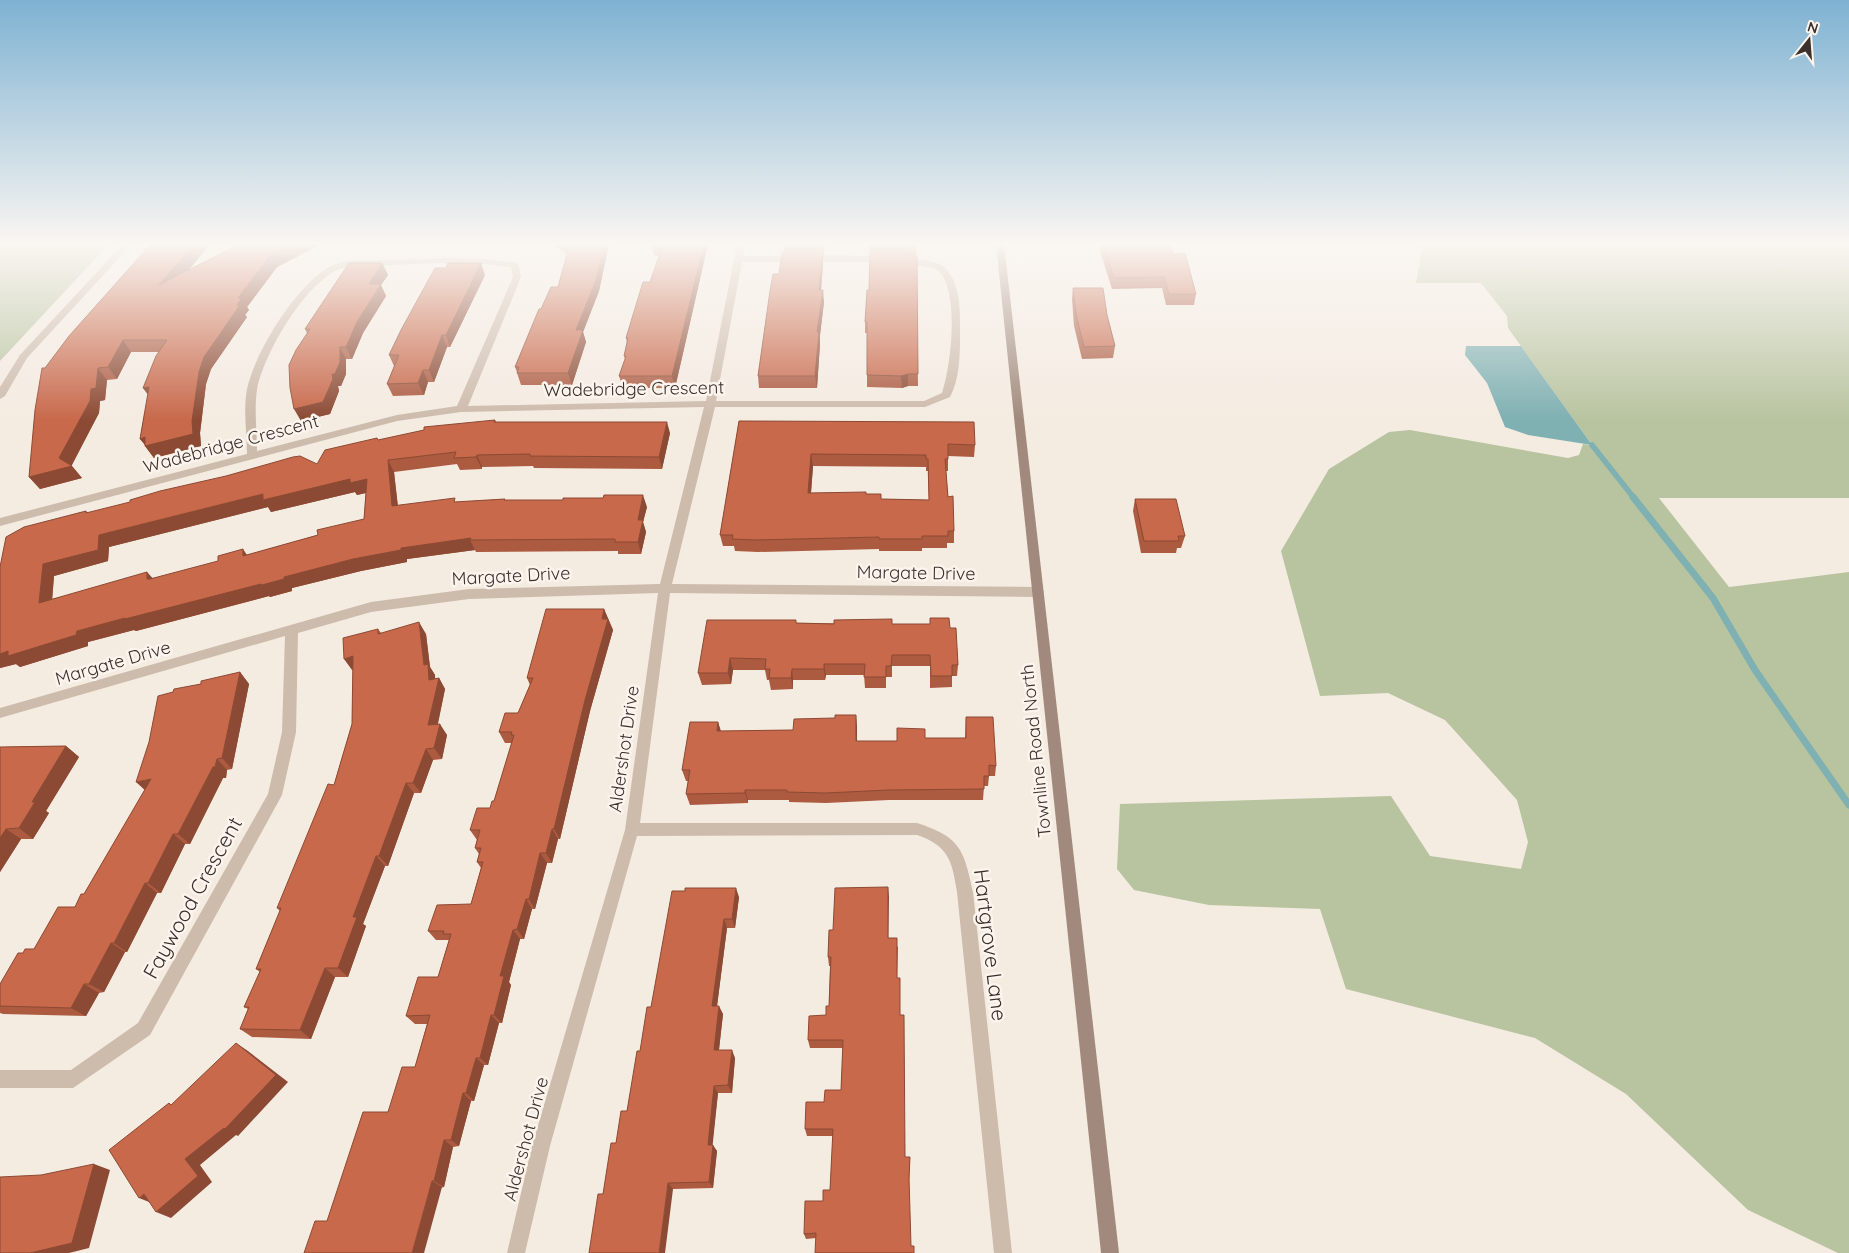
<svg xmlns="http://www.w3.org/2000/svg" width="1849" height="1253" viewBox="0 0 1849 1253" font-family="Quicksand,sans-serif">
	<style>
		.green { fill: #b8c4a0 }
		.water { fill: #7fb0b2 }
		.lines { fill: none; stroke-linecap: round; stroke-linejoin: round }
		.stream-far1 { stroke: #7fb0b2; stroke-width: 5.5 }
		.stream { stroke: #7fb0b2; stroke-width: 7 }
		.street { fill: #cdbbac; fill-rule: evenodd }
		.secondary { fill: #a18a7d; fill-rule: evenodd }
		.wall { fill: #ac5a40; fill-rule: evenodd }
		.shaded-wall { fill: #8c4a34 }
		.building { fill: #c8694b; stroke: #8c4a34; fill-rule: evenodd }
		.labels { text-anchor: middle; stroke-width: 5; stroke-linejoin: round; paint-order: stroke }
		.street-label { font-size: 18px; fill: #3b302b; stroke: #fbf5ee }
		.near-street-label { font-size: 21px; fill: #3b302b; stroke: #fbf5ee }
	</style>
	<rect width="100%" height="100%" fill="#f4ebe1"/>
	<path class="green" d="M0 244H109L0 361Z
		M1423 244H1849V498H1659L1729 587 1849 572V1253H1838L1748 1210 1626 1094 1535 1038 1346 989 1320 909 1209 905 1134 890 1117 869 1120 804 1391 796 1430 856 1521 869 1528 842 1517 800 1445 720 1388 693 1320 696 1281 551 1329 469 1389 432 1410 430 1568 458 1579 455 1583 444 1592 445 1508 328 1507 316 1481 283H1416Z"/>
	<path class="water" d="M1466 346H1521L1592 445 1528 435 1505 427 1487 383 1465 355Z"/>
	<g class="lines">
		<path class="stream-far1" d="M1592 445 1634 498"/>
		<path class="stream" d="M1633 497 1713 598 1755 670 1849 805"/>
		<path class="street" d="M123 244H132L27 358 5 396 0 399V387L20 355Z
			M737 244H745L743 256C774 256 926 251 943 266 960 281 960 306 960 326 960 348 961 377 950 397L925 407H715L672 584 1038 587 1042 589 1044 592 1042 595 1038 597 670 593 640 823H917C960 837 964 849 973 892L1012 1253H994L957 892C952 861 949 846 917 835L637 836 550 1146 525 1253H507L532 1146 625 830 658 593 469 599 371 612 298 633 296 732 282 795 150 1035 73 1088H0V1070H71L138 1023 268 794 282 732 285 636 0 718V708L371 602 469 589 660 584 704 407 461 412 397 421 0 526V518L247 454C247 433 243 410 247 389 255 353 290 297 319 274 327 267 336 264 346 261L454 258 484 259 518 263 521 277 468 406 706 401ZM742 262H895L935 268C939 272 943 275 945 280 957 309 951 364 942 393L924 401H716ZM439 263 484 264 511 267 513 277 457 406 397 415 257 451C257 431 254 410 257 390 263 354 309 275 346 267Z"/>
		<path class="secondary" d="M996 244H1004L1119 1253H1101Z"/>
	</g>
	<path class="wall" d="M240 244H321L277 267 247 307 249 310 245 315 247 317 211 369 206 384 200 433 201 446 154 458 145 446V445L140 439 148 394 143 388 159 352H131L117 379 107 380 105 400 100 401 99 413 71 465 82 478 40 489 29 477 45 368 189 270Z
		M551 244H609L599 291 583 332 586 342 572 385H521L517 373V372L515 367 541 309 558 287 567 254 561 250Z
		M651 244H708L675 388H623L619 376 625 359 624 356 627 343 626 338 650 282 659 256 654 255Z
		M784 244H825L824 253H823V264L821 290 824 302 820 335V344L817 388H759L758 376 779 274 784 252Z
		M870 244H916L918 386H908L902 388 867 387V333H865V322L869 290Z
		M1101 244H1170L1173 254 1196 294 1194 305H1166L1162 288 1112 289 1100 251Z
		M382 263 388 275 381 285 386 296 363 333 352 359H346V374L341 386H338L339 391 330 414 301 421 307 333 305 329Z
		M485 275 450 347H447L434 382H428L424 395 393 396 387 384 394 366 389 355Z
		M1073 288 1107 315 1115 346 1113 358 1082 359 1074 326 1072 299Z
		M495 420 496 422 670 433 662 469 534 468 533 466 482 467V469L460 470 457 464 394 472 398 506 505 499V500L647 507 643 522 646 532 641 554H618V551L476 552 475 550 407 559V562L361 571 292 588V591L270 597 269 596 136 631 134 630 88 642V646L20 667 16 664 0 668V567L86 511 88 513 317 464 378 440ZM355 492 357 495 366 493 364 519 318 535 247 555 153 579 52 599 54 576 108 561 109 547 268 507 271 512Z
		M739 421 975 445 974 457 948 456V471H946L948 497 954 531V543H947V548H922V551H879V549L758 552 735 551 734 546H723L720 535ZM813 466 926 467V471H928L929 500 882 499 811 493Z
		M1135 499 1185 536 1181 548H1177L1176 553H1141L1133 511Z
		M604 609 613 630 590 711 560 839H558L552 863H547L535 909H532L524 939H520L509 982 511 985 502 1023H499L488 1065H484L474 1101H471L459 1146 453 1147 444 1187 327 1221 388 1112 415 1067 427 1024H415L406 1016 438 977 449 940H436L428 931 471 904 481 868 477 862 479 854 475 848 477 840 470 830 490 808 494 801 512 743H505L499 732 518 713 530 685 527 678Z
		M796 623 892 624 950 628 958 665 957 676H952V687L930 688V666H892V677H886V688H865L864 675H826L825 680H793V689L771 690 769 680H767L765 670H733L731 684 702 685 698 673Z
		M378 629 381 633 426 634 430 667 435 675V679L439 678 445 689 438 724 447 735 442 759 433 760 421 793H414L388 866H385L363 924 366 926 348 977H335L311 1039 252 1037 240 1029 248 1009 244 1007 260 972 256 969 280 911 277 908 334 785 352 724 353 670H352Z
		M240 672 249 684 232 769 227 770 226 778H223L190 844H185L161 893H157L127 952H125L104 992 99 993 86 1016 3 1014 0 1013V984L23 953 34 949 75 907 84 894 145 790 173 692Z
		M966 717 996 766 995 776H989L988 786H984L983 800H889L826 803 789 802V800H748V803L690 805 686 794 688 781H686L682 770 718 722 721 731 793 730 857 726V741H897L925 738H965Z
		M66 746 79 757 46 811 49 813 33 839H21L0 872V747Z
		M888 887V938L898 947 897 978 900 986V1015L905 1157H910L909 1184 816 1238 806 1239 804 1234 823 1201 830 1190 833 1136H807L805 1129 824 1102 841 1090 843 1048H810L808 1040 826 1015 829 1006 830 966H829L828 957 833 930Z
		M685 891 739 897 735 928H727L717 1006 723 1014 719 1050 735 1058 732 1093H718L712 1145 717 1151 713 1188 673 1189 603 1194 616 1143 627 1111 640 1051 651 1007Z"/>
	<path class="shaded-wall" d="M194 244H210L167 297 159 285Z
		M293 244H321L277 267 247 307 249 310 245 315 247 317 211 369 206 384 200 433 201 446 154 458 145 446H146L140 439 192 421 199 372 204 357 237 305 238 298 271 255Z
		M604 244H609L599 291 583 332 586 342 572 385 568 373 576 330Z
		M704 244H708L675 388 672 376Z
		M823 252V264L820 302 819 290Z
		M382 263 388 275 381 285 386 296 363 333 352 359 346 347 369 284Z
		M481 263 485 275 450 347 446 335Z
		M823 290 824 302 820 335V344L817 388 815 376 817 332Z
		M442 335 447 347 434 382 429 370Z
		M123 340 131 352 117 379 108 367Z
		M340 347 346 359V374L341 386H338L339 391 330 414 301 421 294 409 332 374Z
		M98 368 107 380 105 400 100 401 99 413 71 467 72 466 82 478 40 489 29 477 59 458 91 389Z
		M423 370 428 382 424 395 418 383Z
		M908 374V386L902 388 901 376Z
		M149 387 152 400 143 388Z
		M667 422 670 433 662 469 659 457Z
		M811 454 813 466 810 505 808 493Z
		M477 455 482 467V469L476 457Z
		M388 460 394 472 399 518 392 506Z
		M350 479H367L374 491 357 495 355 492 271 512 268 507 109 547 108 561 54 576 51 615 39 603 43 564 99 535 263 494Z
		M643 495 647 507 643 522 646 532 641 554 638 542V520Z
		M471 538 470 540 475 550 407 559V562L361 571 292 588V591L270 597 269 596 136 631 134 630 88 642V646L20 667 16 664 0 668V654L77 631 125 618 353 559 401 548Z
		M243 549 251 561 243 556Z
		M147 572 157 583 147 579Z
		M604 609 613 630 590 711 560 839 554 829Z
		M419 622 426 634 430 667 435 675 436 691 439 678 445 689 435 736 428 725 429 680 424 665Z
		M353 656 361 668 352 670 344 659Z
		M730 658 733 670 731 684 728 673Z
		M824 664 826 675 825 680 824 669Z
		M792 669 793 680V689L791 678Z
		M240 672 249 684 232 769 222 758Z
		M856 715 857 726V752L856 741Z
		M718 722 721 733 717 731Z
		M440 724 447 735 442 759 434 748Z
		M66 746 79 757 46 811 49 813 33 839 19 828 32 802Z
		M426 749 433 760 421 793 413 783Z
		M217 759 227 770 226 778H223L190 844 178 834Z
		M151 779 148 793 136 782Z
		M406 783 414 793 388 866 379 856Z
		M745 790 748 800V803L745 793Z
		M6 829 21 839 0 872V838Z
		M552 829 558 839 552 863 546 853Z
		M173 834 185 844 161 893 148 883Z
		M540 853 547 863 535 909 529 899Z
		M376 856 385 866 363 924 366 926 348 977 338 968 353 917Z
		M145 883 157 893 127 952 114 943Z
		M888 887 889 897 888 947Z
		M736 888 739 897 735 928 732 919Z
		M526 899 532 909 524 939 517 929Z
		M724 919 727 928 716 1014 712 1006Z
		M513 930 520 939 509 982 511 985 502 1023 494 1015 500 976Z
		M111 943 125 952 104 992 89 984Z
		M325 968 335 977 311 1039 300 1030Z
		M84 984 99 993 86 1016 71 1008Z
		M719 1006 723 1014 718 1058 714 1050Z
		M491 1015 499 1023 488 1065 480 1058Z
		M236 1043 248 1051 288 1082 238 1136 236 1135 200 1165 212 1182 171 1218 156 1212 185 1159Z
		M732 1050 735 1058 732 1093 728 1085Z
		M476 1058 484 1065 474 1101 466 1093Z
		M714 1086 718 1093 712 1151 708 1145Z
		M463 1093 471 1101 459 1146 451 1140Z
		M444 1140 453 1147 444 1187 434 1181Z
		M713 1145 717 1151 713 1188 709 1182Z
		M94 1164 110 1170 89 1248 69 1253H30Z
		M432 1181 442 1187 424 1253H412Z
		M668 1183 673 1189 665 1253H659Z
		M144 1194 154 1204 139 1198Z"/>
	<path class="building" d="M151 244H194L159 285 240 244H293L271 255 238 298H242L237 305H240L204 357 199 372 192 421 193 434 145 446V437L140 439 149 387 143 388 156 356 167 340H123L108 367 98 368 96 388 91 389 90 401 59 458 72 466 29 477 35 410 42 368H45L69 336Z
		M566 244H604L596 280 576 330H583L568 373H517L519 367H515L539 309H541L551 287H558L569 247Z
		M657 244H704L672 376H619L626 356H624L628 338H626L643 282H650L663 245Z
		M895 244H916V246Z
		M1103 244H1170L1173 254 1185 253 1196 294H1169L1164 277 1114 278Z
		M782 252H823L819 290H823L817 332H819L815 376H758L770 291 773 274H779Z
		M870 252H895L917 256 918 374H908L901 376 867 375V322H865L867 290H869Z
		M349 263H382L369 284H381L357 322 346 347H340V362L335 374H332L333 379 323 402 294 409 290 388 289 365 296 350 310 329H305Z
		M448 263H481L446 335H442L429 370H423L418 383 387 384 399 355H389L401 330 435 268H446Z
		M1073 288H1103L1107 315 1115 346 1084 347 1076 314Z
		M495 420 494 422H667L659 457 530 456V454L477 455 476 457 454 458 456 452 388 460 392 506 455 498 454 502 505 499 504 500H563V498H603L604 495H643L638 520H643L638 542H615V539L470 540 471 538 401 548V550L353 559 284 577V579L262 585 261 584 125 619V618L77 631 76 635 8 656V651L0 654V567L6 537 24 527 86 511V513L130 502V500L160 491 226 476 293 457 300 456 317 464 325 450 377 438 378 440 424 430V427ZM350 479V483L367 479 364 519 317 530 318 535 243 556V549L218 556V561L150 579H147V572L39 603 43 564 98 550 99 535 263 494V500Z
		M739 421 974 422 975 445 948 444V459H945L948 497 953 496 954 531H948V536H922V539H879V537L756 540 732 539 733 535H720ZM811 454 926 455V459H928L929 500 881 499V494H866V492L808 493Z
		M1135 499H1176L1185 536H1178L1179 541H1144Z
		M546 609H604L602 619H608L585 700 554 829H552L546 853H540L529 899H526L517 929 513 930 500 976H504L494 1015H491L480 1058H476L466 1093H463L451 1140H444L434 1181H432L412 1253H304L315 1221H327L363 1112H388L402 1067H415L430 1015 406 1016 418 977H438L451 934H443L444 931H428L437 905 471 904 483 862H477L481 848H475L480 830H470L477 808H490L492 801H494L514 735H511L512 732H499L505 713H518L533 678H527Z
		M930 618H949L950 628H956L958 665H952V676H931L930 655H892L891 666H886V677H864L865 664H824V669H792L791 678H769L770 669H765L766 659 730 658 728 673H698L707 620H796V623L834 624V620L892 619V624H930Z
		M419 622 424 665 428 664 429 680 439 678 428 725 440 724 434 748 426 749 413 783H406L379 856H376L353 917H357L338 968H325L300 1030 240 1029 249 1007H244L261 969H256L281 908H277L328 784 334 785 352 724 353 656 344 659 343 638 378 629V634Z
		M240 672 222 758 217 759 215 767H213L178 834H173L148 883H145L114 943H111L89 984H84L71 1008 0 1006V984L18 953H23L25 949H34L58 907H75L81 894H84L151 779 136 782 149 742 158 696 173 692 174 689 201 684V681Z
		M835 715H856V741H897V728L925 729V738H966V717H993L996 766 989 765V776H984V789L889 790 825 793 787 792V790H745V793L686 794 690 770H682L690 722H718L717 731 793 730 794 719 835 718Z
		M66 746 32 802H35L19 828 6 829 0 838V747Z
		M888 887V938H897V978H900V1015H904L905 1157H910L909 1178 911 1246H914V1253H815L816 1233 804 1234 805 1201H823V1190H830L833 1129H805L806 1102H824L825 1090H841L843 1040H808L809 1016 826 1015V1006H829L831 957H828L829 930H833L835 888Z
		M685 888H736L732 919H724L712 1006H719L714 1050H732L728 1085 714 1086 708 1145H713L709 1182 668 1183 659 1253H589L598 1194H603L611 1143H616L621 1111H627L637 1051H640L647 1007H651L672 891H685Z
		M236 1043 276 1075 225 1129 224 1128 185 1159 198 1176 156 1212 144 1194 139 1198 109 1150 169 1103 171 1105Z
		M94 1164 72 1243 30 1253H0V1177L41 1175Z"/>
	<linearGradient id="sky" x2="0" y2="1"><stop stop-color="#7eb2d2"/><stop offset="0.58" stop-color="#faf6f2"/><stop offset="1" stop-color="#faf6f2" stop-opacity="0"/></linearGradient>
	<rect width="1849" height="420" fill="url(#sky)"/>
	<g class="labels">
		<g class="street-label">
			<text transform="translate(634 389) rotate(-1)" y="6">Wadebridge Crescent</text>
			<text transform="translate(231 444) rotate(-15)" y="6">Wadebridge Crescent</text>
			<text transform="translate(916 573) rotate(1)" y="6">Margate Drive</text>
			<text transform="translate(511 576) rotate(-3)" y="6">Margate Drive</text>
			<text transform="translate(113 663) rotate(-16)" y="6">Margate Drive</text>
			<text transform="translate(624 749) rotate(-82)" y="6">Aldershot Drive</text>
			<text transform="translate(1036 751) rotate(-96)" y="6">Townline Road North</text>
			<text transform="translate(526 1139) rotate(-75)" y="6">Aldershot Drive</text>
		</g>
		<g class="near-street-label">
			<text transform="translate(193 898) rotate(-61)" y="7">Faywood Crescent</text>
			<text transform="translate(990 945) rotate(83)" y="7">Hartgrove Lane</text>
		</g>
	</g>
	<g transform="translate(1809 40) rotate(17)" stroke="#fbf5ee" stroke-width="4" paint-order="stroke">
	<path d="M0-4L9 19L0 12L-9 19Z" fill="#3b302b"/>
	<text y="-8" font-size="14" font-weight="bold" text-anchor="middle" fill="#3b302b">N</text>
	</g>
</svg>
